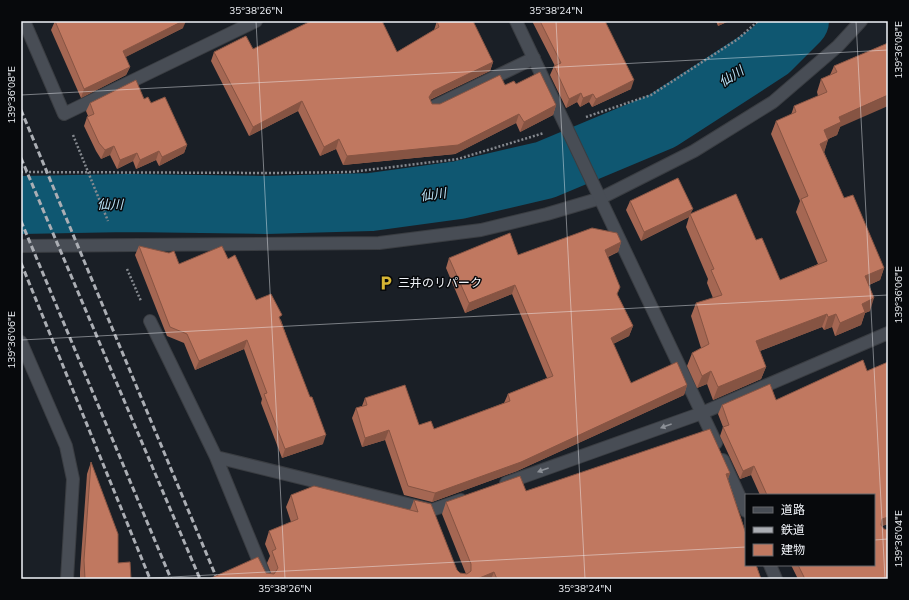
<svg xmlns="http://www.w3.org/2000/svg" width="909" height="600" viewBox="0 0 909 600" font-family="Mulish,'Noto Sans JP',sans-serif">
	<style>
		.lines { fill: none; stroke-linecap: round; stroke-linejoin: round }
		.river { stroke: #0f5771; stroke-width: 58 }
		.lane-casing { stroke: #3a3d42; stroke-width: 14 }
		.street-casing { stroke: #3a3d42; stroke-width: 14 }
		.path { stroke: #85898f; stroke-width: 2.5; stroke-dasharray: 2 2; stroke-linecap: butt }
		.lane { stroke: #484d55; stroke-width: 12 }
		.street { stroke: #484d55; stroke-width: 12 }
		.rail { stroke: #abaeb4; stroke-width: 3; stroke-dasharray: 6 3; stroke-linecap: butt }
		.wall { fill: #a56753 }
		.shaded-wall { fill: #865443 }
		.building { fill: #c07860; stroke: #865443 }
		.oneway { fill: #8c9097 }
		.ticks { fill: none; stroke: #f1f4f9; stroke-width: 1; stroke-opacity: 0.45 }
		.labels { text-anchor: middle; stroke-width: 3; stroke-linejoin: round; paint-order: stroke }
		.poi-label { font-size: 12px; fill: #f1f4f9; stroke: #07090c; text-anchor: start }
		.water-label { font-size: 13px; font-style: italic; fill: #bae3f7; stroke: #07090c }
		.neatline { fill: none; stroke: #f1f4f9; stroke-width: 1.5 }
		.ticks-label { font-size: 10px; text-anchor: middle; fill: #f1f4f9 }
	</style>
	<rect width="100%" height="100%" fill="#1a1f26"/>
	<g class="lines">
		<path class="river" d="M21 205 128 203 266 205 371 202 459 190 545 170 662 121 770 51 800 21"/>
		<g class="lane-casing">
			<path id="lane" d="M433 107 534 58
				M21 246 379 243 481 230 547 214 601 198 694 151 773 102 838 46 861 21"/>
		</g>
		<g class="street-casing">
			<path id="street" d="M24 21 64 114 256 21
				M516 21 716 443
				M150 321 216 457 266 579
				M21 342 66 446 73 479 67 579
				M216 457 432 510 461 500
				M723 460 746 511
				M506 483 702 413 888 333
				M770 565 776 579"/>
		</g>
		<path class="path" d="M586 117 651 95 738 39 758 21
			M73 135 108 221
			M21 172 273 173 351 172 458 159 544 133
			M127 269 141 301"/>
		<use href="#lane" class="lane"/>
		<use href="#street" class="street"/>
		<path class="rail" d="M21 110 217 579
			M21 158 200 579
			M21 221 171 579
			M21 263 150 579"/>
	</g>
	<path class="wall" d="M55 21 183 28 125 57 130 67 126 75 81 98 51 30Z
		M437 21 493 62 490 71 430 100 432 104H440L505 85 516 84 556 105 553 115 520 132 516 123 455 154 343 165 336 149 320 156 298 111 249 136 211 61 214 52 253 49 397 52 434 30Z
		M532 21H605L631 89 592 107 589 102 580 107 577 102 566 108 550 75 554 66H555Z
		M716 21H729L718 26Z
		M885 21H888V24Z
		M888 43 840 127 837 135 828 139 824 152 844 198 884 268 880 280 869 285 870 311 865 313 861 325 835 336 832 327 824 330 822 327 760 351 766 367 761 379 713 400 707 384 697 388 687 366 692 353 701 348 691 316 696 303 713 298 707 283 708 279 686 227 689 217 641 241 626 210 630 201 690 214 756 240 780 280 818 264 796 212 800 201 771 134 776 121 791 115 794 106 818 96 817 92 821 79 830 75 834 66Z
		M144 99 151 103 187 145 184 153 159 166 156 160 136 169 133 161 117 169 110 155 101 159 96 151 84 126 87 117 88 116 86 111 90 103Z
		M621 242 618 252 608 257 617 294 633 326 629 336 613 344 631 383 687 385 684 395 517 471 432 502 404 495 385 440 362 447 352 418 356 408 362 406 365 398 419 425 434 429 504 403 508 394 547 378 512 294 465 313 446 268 449 258 518 255Z
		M139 246 179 264 228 259 256 300 281 320 323 444 282 458 261 403 262 399 244 349 195 370 184 343 167 336 135 255Z
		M863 360 867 371 888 362V524L882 526 884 529 888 530V579H798L791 565H874V495H760L751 475 740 479 720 436 723 427 718 414 722 405 770 384 776 400Z
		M91 462 118 563 131 579H80V572L87 474Z
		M730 473 728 479 761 579H209L266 573H271L267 563 270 556 265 544 269 531 291 522 286 507 291 495 410 510 414 500 457 570 460 573 466 574 442 514 446 502 526 491Z"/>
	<path class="shaded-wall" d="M183 21H186L183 28 120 60 123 51Z
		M720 21H729L718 26Z
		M493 62 490 71 429 100V97L433 91Z
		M130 67 126 75 81 98 84 89Z
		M634 80 631 89 592 107 596 99Z
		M581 93 577 102 566 108 569 99Z
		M593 94 589 102 580 107 583 98Z
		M888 95V106L840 127 837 135 819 143 824 130 839 117Z
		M302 101 298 111 249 136 253 127Z
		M556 105 553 115 520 132 524 122Z
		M519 114 516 123 455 154 343 165 347 156Z
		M339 139 336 149 320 156 324 147Z
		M828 140 824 153 820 144Z
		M187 145 184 153 159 166 162 157Z
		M114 146 110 155 101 159 105 150Z
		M159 151 156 160 136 169 140 160Z
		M137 153 133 161 117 169 120 160Z
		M693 209 689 217 641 241 644 232Z
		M621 242 618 252 601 259 605 250Z
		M884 268 880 280 860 289 865 276Z
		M515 285 512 294 465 313 469 303Z
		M874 298 870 311 865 313 861 325 835 336 840 323 862 304Z
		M827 314 822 327 752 354 756 341Z
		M836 314 832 327 824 330 828 317Z
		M633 326 629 336 607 347 611 338Z
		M247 340 244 349 195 370 199 361Z
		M766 367 761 379 713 400 718 387Z
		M711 371 707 384 697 388 702 376Z
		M687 385 684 395 517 471 432 502 435 493Z
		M389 430 385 440 362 447 365 438Z
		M326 435 323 444 282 458 285 449Z
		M754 466 751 475 740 479 743 471Z
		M730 473 726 485V474Z
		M888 517V524L879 527 882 519Z
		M494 572 491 579H477Z"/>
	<path class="building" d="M55 21H183L123 51 130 67 84 89Z
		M311 21H382L397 52 439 27 437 21H473L493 62 433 91 429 97 432 104H440L500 75 505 85 514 81 516 84 540 72 556 105 524 122 519 114 458 145 347 156 339 139 324 147 302 101 253 127 214 52 246 36 253 49Z
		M540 21H605L634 80 596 99 593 94 583 98 581 93 569 99 554 66 561 63Z
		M888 43V95L839 117 841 122 824 130 828 140 820 144 844 198 853 195 884 268 865 276 874 298 862 304 865 312 840 323 836 314 828 317 827 314 756 341 766 367 718 387 711 371 702 376 692 353 709 344 696 303 722 295 711 270 714 269 690 214 736 194 756 240 762 238 780 280 827 261 801 199 808 196 776 121 796 112 794 106 827 92 821 79 837 72 834 66Z
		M136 80 144 99 148 97 151 103 165 97 187 145 162 157 159 151 140 160 137 153 120 160 114 146 105 150 99 143 87 117 94 114 90 103Z
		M678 178 693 209 644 232 630 201Z
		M592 228 617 233 621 242 605 250 620 287 617 294 633 326 611 338 631 383 677 362 687 385 521 462 435 493 408 486 389 430 365 438 356 408 367 405 365 398 405 385 419 425 431 421 434 429 510 401 508 394 553 376 515 285 469 303 449 258 510 233 518 255Z
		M139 246 169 253 174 251 179 264 222 246 228 259 235 255 256 300 271 294 282 315 279 317 310 397H312L326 435 285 449 264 394 267 393 247 340 199 361 187 334 170 327Z
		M863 360 867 371 888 362V517L882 519 881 525 884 529 888 530V579H805L798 565H874V495H767L754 466 743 471 723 427 729 425 722 405 770 384 776 400Z
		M710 429 730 473 726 474 746 534V565H756L761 579H497L494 572 477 579H209L258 557 266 573 274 574 278 568 272 551 276 549 269 531 298 519 291 495 314 486 418 512 414 500 431 504 457 570 460 573 467 574 471 571V564L446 502 520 476 526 491Z
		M91 462 118 534V563L130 562 131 579H85L84 560Z"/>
	<defs><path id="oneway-solid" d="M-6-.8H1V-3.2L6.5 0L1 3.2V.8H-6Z"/></defs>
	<g class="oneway">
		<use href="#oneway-solid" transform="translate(666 426) rotate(160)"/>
		<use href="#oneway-solid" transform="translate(543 470) rotate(160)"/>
	</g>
	<path class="ticks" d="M256 21 285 579M556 21 585 579M856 21 885 579M21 95 888 50M21 340 888 295M874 540 888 539M133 579 746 547"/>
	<defs>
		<g id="parking-bare" transform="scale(1.2)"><path d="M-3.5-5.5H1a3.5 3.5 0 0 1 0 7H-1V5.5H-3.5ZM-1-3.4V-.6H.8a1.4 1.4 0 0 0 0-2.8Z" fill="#d6b534" stroke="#07090c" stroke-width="2.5" paint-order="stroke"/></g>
	</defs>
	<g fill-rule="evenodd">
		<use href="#parking-bare" x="386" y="283"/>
	</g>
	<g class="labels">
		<g class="poi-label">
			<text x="398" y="287">三井のリパーク</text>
		</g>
		<g class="water-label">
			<text transform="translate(731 76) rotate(-33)" y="5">仙川</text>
			<text transform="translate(433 194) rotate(-8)" y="5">仙川</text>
			<text x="110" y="209">仙川</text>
		</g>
	</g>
	<rect width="909" height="600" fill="none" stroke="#07090c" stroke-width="44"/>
	<rect x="745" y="494" width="130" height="72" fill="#07090c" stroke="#65676b"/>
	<rect x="753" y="507" width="20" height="6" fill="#484d55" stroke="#65676b"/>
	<text x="781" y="514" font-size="12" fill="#f1f4f9">道路</text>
	<rect x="753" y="527" width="20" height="6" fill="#abaeb4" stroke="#65676b"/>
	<text x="781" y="534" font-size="12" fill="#f1f4f9">鉄道</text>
	<rect x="753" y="544" width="20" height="12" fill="#c07860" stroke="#65676b"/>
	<text x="781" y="554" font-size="12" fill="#f1f4f9">建物</text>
	<rect x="22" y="22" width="865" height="556" class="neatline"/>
	<g class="ticks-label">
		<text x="256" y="14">35°38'26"N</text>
		<text x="556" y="14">35°38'24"N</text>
		<text transform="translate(898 50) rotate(-90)" y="4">139°36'08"E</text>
		<text transform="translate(11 95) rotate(-90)" y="4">139°36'08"E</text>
		<text transform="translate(898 295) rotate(-90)" y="4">139°36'06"E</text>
		<text transform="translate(11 340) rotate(-90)" y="4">139°36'06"E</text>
		<text transform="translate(898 539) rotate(-90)" y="4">139°36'04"E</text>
		<text x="285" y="592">35°38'26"N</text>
		<text x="585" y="592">35°38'24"N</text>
	</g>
</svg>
